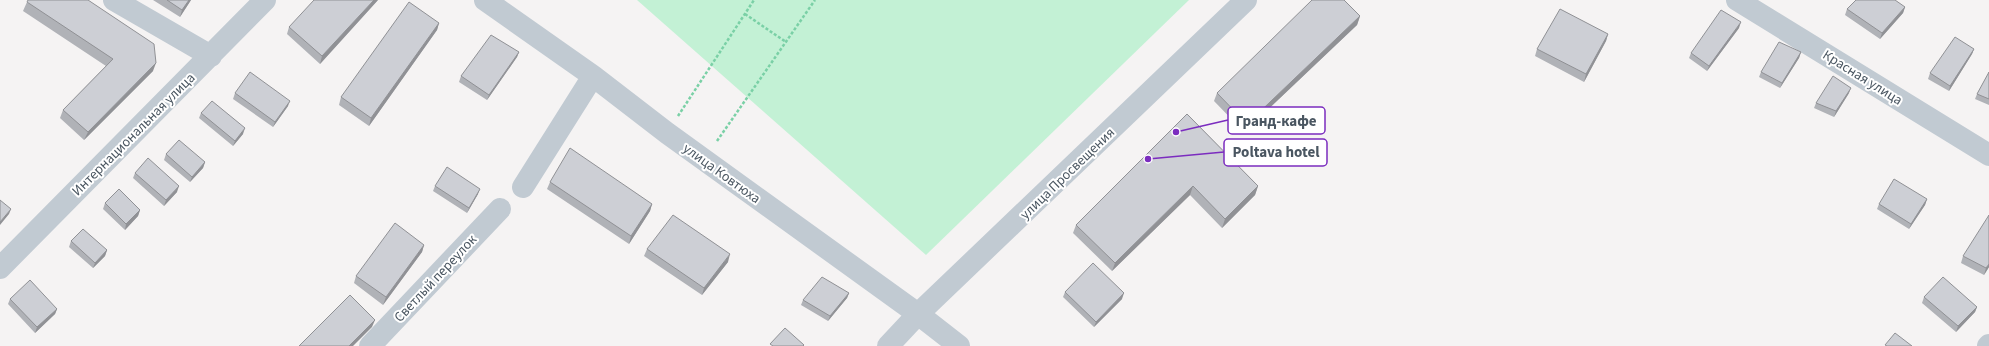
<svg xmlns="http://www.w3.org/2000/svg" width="1989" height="346" viewBox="0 0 1989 346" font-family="'Source Sans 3',sans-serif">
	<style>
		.green { fill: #c3f1d5 }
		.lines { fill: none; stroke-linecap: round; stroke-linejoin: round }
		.path { stroke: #7ad0a6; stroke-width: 2.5; stroke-dasharray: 3 2; stroke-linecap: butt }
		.minor { stroke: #c1cad2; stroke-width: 22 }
		.wall { fill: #b0b2b7 }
		.shaded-wall { fill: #909195 }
		.building { fill: #cdcfd5; stroke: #909195 }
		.labels { text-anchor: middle; stroke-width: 4; stroke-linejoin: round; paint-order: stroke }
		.street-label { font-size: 14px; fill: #4a5661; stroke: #fff }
		.leader { fill: none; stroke: #7b2cbf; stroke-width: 1.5 }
		.callout-dot { fill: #7b2cbf; stroke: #fff; stroke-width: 1.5 }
		.callout { fill: #fff; stroke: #7b2cbf; stroke-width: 1.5 }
		.callout-label { font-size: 15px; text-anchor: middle; font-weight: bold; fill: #4a5661 }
	</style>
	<rect width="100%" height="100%" fill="#f5f3f3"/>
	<path class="green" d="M637 0H1189L926 255Z"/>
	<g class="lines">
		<path class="path" d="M745 14 786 42
			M678 116 754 0
			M717 141 815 0"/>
		<path class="minor" d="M114 0 211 56
			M485 0 593 76 667 133 918 314 959 346
			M1737 0 1989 155
			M523 187 593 76
			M0 268 265 0
			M370 346 500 209
			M888 346 918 314 1246 0
			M1988 346 1989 345"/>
	</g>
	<path class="wall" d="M153 0H191L180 17Z
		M378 0 320 64 287 34 289 27Z
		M27 2 153 71 84 140 60 118 63 110 106 66 23 11Z
		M1905 7 1903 13 1880 39 1845 15 1847 9Z
		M1360 16 1357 25 1244 132 1214 101 1217 93Z
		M439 23 437 30 369 126 339 105 341 97Z
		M1739 28 1707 71 1689 58 1691 53Z
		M1608 34 1606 41 1584 82 1535 56 1537 49Z
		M1974 49 1972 54 1949 91 1928 79 1930 73Z
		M519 52 517 57 487 100 459 82 461 76Z
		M1801 52 1799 58 1780 88 1759 77 1761 72Z
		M1989 72V105L1975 99 1977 94Z
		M235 93 288 106 273 127 233 99Z
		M1849 93 1834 117 1814 108 1816 103Z
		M201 113 243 134 233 146 199 118Z
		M1187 114 1258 186 1255 195 1222 228 1190 195 1112 271 1073 233 1076 225Z
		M166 154 205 162 203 168 190 182 164 160Z
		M135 173 177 192 164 206 133 178Z
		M550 182 652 204 650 211 629 244 547 189Z
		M435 186 478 194 467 213 433 191Z
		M1927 199 1925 205 1909 229 1877 209 1879 204Z
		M105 203 140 210 138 216 125 230 103 209Z
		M71 241 107 250 105 256 93 268 69 247Z
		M424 245 422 252 383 305 354 283 356 276Z
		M647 249 728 262 702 295 644 256Z
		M1963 256 1989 267 1984 275 1961 263Z
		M1065 292 1122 299 1094 327 1063 297Z
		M849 293 847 298 828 321 801 305 803 300Z
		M1924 297 1977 307 1975 312 1956 332 1922 303Z
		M10 299 57 309 55 314 35 333 8 304Z"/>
	<path class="shaded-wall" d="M189 0H191L180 17 182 10Z
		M374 0H378L320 64 322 56Z
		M1905 7 1903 13 1880 39 1882 33Z
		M1360 16 1357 25 1244 132 1247 124Z
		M1741 22 1739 28 1707 71 1709 66Z
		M439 23 437 30 369 126 371 118Z
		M1608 34 1606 41 1584 82 1586 74Z
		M1974 49 1972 54 1949 91 1950 86Z
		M519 52 517 57 487 100 489 95Z
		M1801 52 1799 58 1780 88 1782 83Z
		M156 63 153 71 84 140 88 132Z
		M1851 88 1849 93 1834 117 1836 111Z
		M290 101 288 106 273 127 275 122Z
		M245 128 243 134 233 146 235 141Z
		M205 162 203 168 190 182 192 177Z
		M179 186 177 192 164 206 166 200Z
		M1193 186 1190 195 1112 271 1115 263Z
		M1258 186 1255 195 1222 228 1225 219Z
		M480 189 478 194 467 213 469 208Z
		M1927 199 1925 205 1909 229 1911 224Z
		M652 204 650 211 629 244 631 236Z
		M11 209 9 214 0 225V222Z
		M140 210 138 216 125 230 126 224Z
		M424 245 422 252 383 305 386 297Z
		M107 250 105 256 93 268 95 263Z
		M730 254 728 262 702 295 704 288Z
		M1989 264V267L1984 275 1986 268Z
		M849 293 847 298 828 321 830 316Z
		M1124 293 1122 299 1094 327 1096 322Z
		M1977 307 1975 312 1956 332 1958 326Z
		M57 309 55 314 35 333 37 327Z
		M375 320 372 327 353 346H349Z"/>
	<path class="building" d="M28 0H88L154 44 156 63 88 132 63 110 113 59 27 2Z
		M167 0H189L182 10Z
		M314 0H374L322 56 289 27Z
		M1312 0H1344L1360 16 1247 124 1217 93Z
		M1856 0H1895L1905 7 1882 33 1847 9Z
		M409 2 439 23 371 118 341 97Z
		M1560 9 1608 34 1586 74 1537 49Z
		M1721 10 1741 22 1709 66 1691 53Z
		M491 35 519 52 489 95 461 76Z
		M1955 37 1974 49 1950 86 1930 73Z
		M1779 42 1801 52 1782 83 1761 72Z
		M250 72 290 101 275 122 235 93Z
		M1989 72V99L1977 94Z
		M1833 76 1851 88 1836 111 1816 103Z
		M212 101 245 128 235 141 201 113Z
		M1187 114 1258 186 1225 219 1193 186 1115 263 1076 225Z
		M179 140 205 162 192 177 166 154Z
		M570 148 652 204 631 236 550 182Z
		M148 158 179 186 166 200 135 173Z
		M447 167 480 189 469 208 435 186Z
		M1894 179 1927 199 1911 224 1879 204Z
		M119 189 140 210 126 224 105 203Z
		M0 200 11 209 0 222Z
		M673 215 730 254 704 288 647 249Z
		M1989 215V264L1986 268 1963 256Z
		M395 223 424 245 386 297 356 276Z
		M83 229 107 250 95 263 71 241Z
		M1093 263 1124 293 1096 322 1065 292Z
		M822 277 849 293 830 316 803 300Z
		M1943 277 1977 307 1958 326 1924 297Z
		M30 280 57 309 37 327 10 299Z
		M350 295 375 320 349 346H299Z
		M785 328 804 345 803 346H773L770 344Z
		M1895 333 1912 346H1887L1885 345Z"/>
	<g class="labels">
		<g class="street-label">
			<text transform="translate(1863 77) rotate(32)" y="5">Красная улица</text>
			<text transform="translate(133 134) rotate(-45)" y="5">Интернациональная улица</text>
			<text transform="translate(722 173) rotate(36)" y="5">улица Ковтюха</text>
			<text transform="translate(1067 173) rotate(-44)" y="5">улица Просвещения</text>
			<text transform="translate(435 278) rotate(-47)" y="5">Светлый переулок</text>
		</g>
	</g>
	<path class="leader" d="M1176 132L1228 120M1148 159L1224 152"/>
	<g class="callout-dot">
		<circle cx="1176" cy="132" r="4"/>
		<circle cx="1148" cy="159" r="4"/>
	</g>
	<g class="callout">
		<rect x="1228" y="107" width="97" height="27" rx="4"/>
		<rect x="1224" y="139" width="103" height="27" rx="4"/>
	</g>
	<g class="callout-label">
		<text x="1276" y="126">Гранд-кафе</text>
		<text x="1276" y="157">Poltava hotel</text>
	</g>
</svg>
